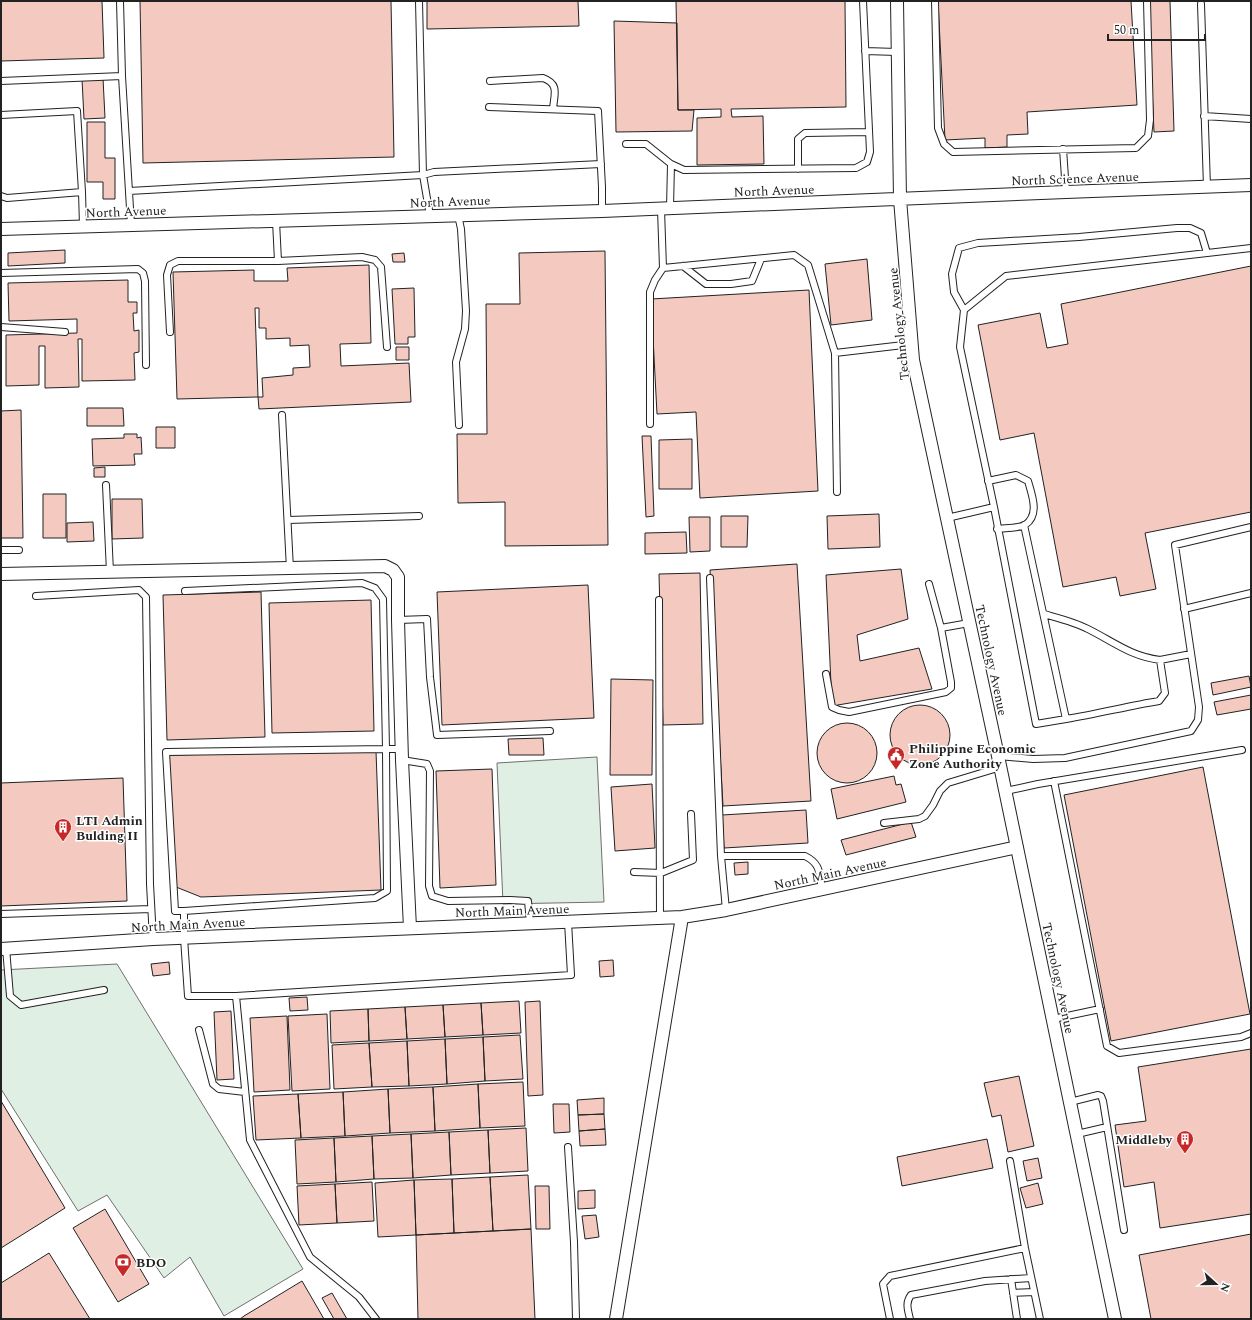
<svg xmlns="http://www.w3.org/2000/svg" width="1252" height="1320" viewBox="0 0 1252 1320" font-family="Spectral,serif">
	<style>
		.green { fill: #e0efe3; stroke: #6f6f6f }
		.building { fill: #f3c9c0; stroke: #222 }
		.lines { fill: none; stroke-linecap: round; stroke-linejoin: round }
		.service-casing { stroke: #222; stroke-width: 8 }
		.minor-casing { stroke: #222; stroke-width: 14 }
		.service { stroke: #fff; stroke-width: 6 }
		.minor { stroke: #fff; stroke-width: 12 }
		.labels { text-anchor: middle; stroke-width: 3; stroke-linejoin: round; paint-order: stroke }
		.street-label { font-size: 13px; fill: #222; stroke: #fff }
		.poi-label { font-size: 13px; font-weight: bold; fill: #222; stroke: #fff; text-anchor: start }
	</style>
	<rect width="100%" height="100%" fill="#fff"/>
	<path class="green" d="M597 757 604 902 503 904 497 763Z
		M117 964 303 1269 224 1316 190 1257 164 1278 107 1195 78 1211 1 1089V970Z"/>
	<path class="building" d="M1 1H102L104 58 1 61Z
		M140 1H391L394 157 143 163Z
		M427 1H578L579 26 427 29Z
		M676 1H845L846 107 731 109 732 117 763 116 764 164 697 165V118L721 117V109L678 110Z
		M938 1H1131L1137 105 1027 112 1028 134 1007 135V147L985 148V138L945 140Z
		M1148 1H1170L1174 131 1154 132Z
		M614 21 677 23 678 110H694L692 131 616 132Z
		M103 78 105 118 84 119 82 79Z
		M87 122H105V158H115V199H103V182H87Z
		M65 250V263L8 266V253Z
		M605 251 608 545 505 546V502L458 503 457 434H487L486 304H520L519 253Z
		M404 253 405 262H393L392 254Z
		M867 259 872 320 831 325 825 264Z
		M369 265 371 343 340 344 341 366 409 363 411 402 259 409 258 397H263L262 378 293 375V368L310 367 309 345 290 346V338L266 339V328H259V308H255L258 397 177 399 173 272 254 270V281H288L287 268Z
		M1251 266V512L1145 533 1156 589 1120 596 1116 577 1063 587 1034 433 1000 440 978 325 1040 313 1047 348 1068 344 1061 304Z
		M128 280V302H137V313H133L134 331 139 330V352L134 353 135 380 82 381V339H78L79 387 45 388V346H39V385L6 386V335L77 333V319L9 321 8 283Z
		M414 288 415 337H408V344H395L392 289Z
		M809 290 818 491 700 498 696 412 657 414 651 299Z
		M396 347H409V360H396Z
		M87 408H123L124 426H87Z
		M21 410 23 538H1V411Z
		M156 427H175V448H156Z
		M124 434H137V438L141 437 142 454H134L135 465 93 466 92 439 124 438Z
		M642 436H651L654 516 646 517Z
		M692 439V489H659V440Z
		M105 467V477H94V468Z
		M43 494H66V538H43Z
		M112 499H142L143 538 112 539Z
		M879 514 880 547 828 549 827 516Z
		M721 516H748L747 547H721Z
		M689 517H710V551L690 552Z
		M93 522 94 541 67 542V523Z
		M686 532 687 553 645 554V533Z
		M797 564 811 801 723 806 710 570Z
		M901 569 908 619 857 635 860 661 919 648 932 689 832 706 826 575Z
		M700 573 703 724 663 725 659 574Z
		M588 585 594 718 442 725 437 592Z
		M261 592 265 737 167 740 163 595Z
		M371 600 374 731 272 733 269 603Z
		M1249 676 1251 687 1213 695 1211 683Z
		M611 679 653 680 652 775H610Z
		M1251 695V709L1217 715 1214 702Z
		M890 735a30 30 0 1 1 60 0a30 30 0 1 1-60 0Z
		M817 753a30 30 0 1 1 60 0a30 30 0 1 1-60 0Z
		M543 738 544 755H509L508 739Z
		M376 751 381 890 201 897 176 887 168 755Z
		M1203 767 1250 1014 1111 1041 1064 795Z
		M492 769 496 885 440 888 436 771Z
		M894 776 896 785 901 784 906 802 837 819 831 789Z
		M123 778 127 901 1 906V783Z
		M652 784 655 848 615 851 611 787Z
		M806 810 808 843 724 848 722 815Z
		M911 822 916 837 846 855 841 840Z
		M748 862V874L735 875 734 863Z
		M613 960 614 976 600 977 599 961Z
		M169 962 170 974 153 976 151 964Z
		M307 997 308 1010 290 1011 289 998Z
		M519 1001 521 1033 483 1035 481 1003Z
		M540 1001 543 1095 528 1096 525 1002Z
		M481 1003 483 1035 445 1037 443 1005Z
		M443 1005 445 1037 407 1039 405 1007Z
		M405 1007 407 1039 369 1041 368 1009Z
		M368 1009 369 1041 331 1043 330 1011Z
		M231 1011 234 1079 217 1080 214 1012Z
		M327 1014 330 1089 292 1091 288 1016Z
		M287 1016 290 1090 254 1092 250 1018Z
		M520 1035 523 1079 485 1081 483 1037Z
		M483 1037 485 1081 447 1084 445 1039Z
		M445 1039 447 1084 409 1086 407 1041Z
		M407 1041 409 1086 372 1087 369 1043Z
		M369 1043 372 1087 334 1089 332 1045Z
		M1251 1049V1214L1160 1228 1154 1182 1124 1187 1115 1125 1146 1121 1138 1067Z
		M1019 1076 1034 1146 1008 1152 1001 1115 992 1117 984 1083Z
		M523 1082 525 1126 480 1128 478 1084Z
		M478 1084 480 1128 435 1131 433 1087Z
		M433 1087 435 1131 390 1133 388 1089Z
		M388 1089 390 1133 345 1136 343 1092Z
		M343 1092 345 1136 301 1138 298 1094Z
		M298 1094 301 1138 256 1140 253 1096Z
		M604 1098V1114L578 1115 577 1100Z
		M1 1101 65 1208 1 1248Z
		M553 1104H569L570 1132 554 1133Z
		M604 1114 605 1129 579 1131 578 1115Z
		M526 1128 528 1171 490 1173 488 1130Z
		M605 1129 606 1145 580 1146 579 1131Z
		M488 1130 490 1173 451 1175 449 1132Z
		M449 1132 451 1175 413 1178 411 1134Z
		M411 1134 413 1178 374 1179 372 1136Z
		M372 1136 374 1179 336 1182 334 1138Z
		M334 1138 336 1182 297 1184 295 1140Z
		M987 1139 993 1168 902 1186 897 1157Z
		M1038 1158 1042 1178 1027 1181 1023 1161Z
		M528 1175 531 1229 493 1231 490 1177Z
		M490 1177 493 1231 454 1233 452 1179Z
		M452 1179 454 1233 416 1235 414 1180Z
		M414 1180 416 1235 378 1237 375 1183Z
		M372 1182 374 1221 337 1223 335 1184Z
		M1038 1183 1043 1204 1026 1208 1020 1188Z
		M335 1184 337 1223 299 1225 297 1186Z
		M535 1186H549L550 1229H536Z
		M595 1190V1208L578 1209V1191Z
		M105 1209 149 1284 118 1302 73 1228Z
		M596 1215 599 1237 585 1239 582 1216Z
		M531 1229 535 1319H418L416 1235Z
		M1251 1234V1319H1151L1139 1255Z
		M49 1253 90 1319H1V1283Z
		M302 1281 324 1319H240L244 1316Z
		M332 1293 347 1319H334L322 1298Z"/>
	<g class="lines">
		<g class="service-casing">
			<path id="service" d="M120 1 122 76 131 225
				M935 1 938 128 944 144 953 152 1136 148 1148 136 1150 120 1147 1
				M1201 4 1207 187
				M865 51 897 52
				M1 81 122 76
				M490 81 543 78C560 84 554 95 553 109
				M489 107 598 111 602 187V211
				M1 115 77 111 82 192 83 226
				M1204 116 1251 119
				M626 144H646L671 164 684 170 856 168 867 162 870 152 863 1
				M1063 149 1066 192
				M798 169V139L805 133 869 132
				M129 191 423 175 419 1
				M1 196 7 198 82 192
				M670 208 671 164
				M458 215 461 229 466 311 465 329 456 362 459 425
				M430 216 423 175 434 172 601 164
				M278 261 362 257 375 260 381 267 387 347
				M683 266 706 284H731L752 281 761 259
				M663 268 794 255 808 265 835 353 837 492
				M1 273 138 269 143 273 145 281 146 365
				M964 310 954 292 952 274 959 248 978 243 1079 237 1177 228H1190L1201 233 1207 253
				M1 327 65 332
				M170 332 167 275 170 265 178 261H278L276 221
				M835 353 912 344
				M282 415 290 569
				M650 424V292L655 280 663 268 661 209
				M988 481 1016 475 1028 481C1032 495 1040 515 1025 525 1020 528 1004 528 997 529
				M106 485 110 572
				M994 507 1036 724 1066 719 1024 525
				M947 518 994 507 960 347 964 310 1006 276 1251 248
				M288 520 419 516
				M1 550H19
				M710 578 721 856 726 910
				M36 596 139 590 146 597 150 884 153 939
				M659 600 660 918
				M1184 609 1251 593
				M1044 614C1058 618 1075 622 1088 629 1114 642 1130 656 1160 660L1165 693 1159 701C1128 706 1098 714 1066 719
				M398 620 427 619 430 677 437 735 550 731
				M941 628 969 623
				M1160 660 1191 654
				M826 674 832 707 839 710 849 712 946 692 951 688V682L941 628 929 584
				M402 749H386L387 891 375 898 184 911V938L188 996H236L571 975 568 922
				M998 756 1033 759 1065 758 1191 731 1198 720 1199 707 1175 545 1251 527
				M402 760 427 764 430 771 429 886 432 896 448 901 510 900 528 901 530 923
				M1054 781 1107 1046 1119 1053 1241 1037 1251 1033
				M1006 791 1038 784 1242 750
				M884 823 919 819 925 816 933 805 940 791 948 783 1001 767
				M721 856H805C821 864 819 873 822 889
				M634 872 661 873 693 860 691 814
				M184 911H175L166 752 386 749 383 599 375 588 362 583 185 591
				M1 914 151 909
				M6 948 10 996 21 1005 104 990
				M236 996 250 1140 310 1257 359 1297 376 1319
				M1053 1019 1100 1009
				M199 1030 213 1084 219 1089 245 1092
				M1070 1102 1098 1095 1101 1096 1103 1101 1124 1230
				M1077 1134 1107 1127
				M568 1147 574 1242 576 1319
				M1010 1161 1025 1248 1040 1319
				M1011 1279 1017 1319
				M1013 1293 1034 1292
				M890 1319 883 1284 890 1276 1025 1248
				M910 1319C908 1310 905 1303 911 1295L985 1281 1031 1278"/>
		</g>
		<g class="minor-casing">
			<path id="minor" d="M897 1 900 199 913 360 998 756 1115 1319
				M1 229 602 211 1066 192 1251 185
				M1 574 385 566 393 570 398 577V620L402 760 410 928
				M1 949 153 939 682 917 726 910 1017 847
				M616 1319 682 917"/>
		</g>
		<use href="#service" class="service"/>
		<use href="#minor" class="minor"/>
	</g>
	<defs>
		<g id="civic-pin" transform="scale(0.9)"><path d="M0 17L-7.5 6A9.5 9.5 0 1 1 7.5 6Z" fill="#c62828" stroke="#fff"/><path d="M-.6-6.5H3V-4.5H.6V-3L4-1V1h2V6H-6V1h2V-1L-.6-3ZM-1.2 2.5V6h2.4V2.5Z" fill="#fff"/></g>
		<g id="building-pin" transform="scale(0.9)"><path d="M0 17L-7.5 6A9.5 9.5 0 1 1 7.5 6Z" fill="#c62828" stroke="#fff"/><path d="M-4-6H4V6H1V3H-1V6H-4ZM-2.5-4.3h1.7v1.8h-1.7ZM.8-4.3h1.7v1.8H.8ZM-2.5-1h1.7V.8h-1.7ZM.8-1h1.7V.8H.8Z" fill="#fff"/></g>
		<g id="bank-pin" transform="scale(0.9)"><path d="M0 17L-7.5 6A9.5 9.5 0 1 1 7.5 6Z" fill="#c62828" stroke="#fff"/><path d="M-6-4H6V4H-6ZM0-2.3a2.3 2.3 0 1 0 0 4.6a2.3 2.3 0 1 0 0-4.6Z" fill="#fff"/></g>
	</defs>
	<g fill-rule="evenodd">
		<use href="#civic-pin" x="896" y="755"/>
		<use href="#building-pin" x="63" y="827"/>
		<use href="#building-pin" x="1185" y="1139"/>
		<use href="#bank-pin" x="123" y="1262"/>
	</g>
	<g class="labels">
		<g class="street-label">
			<text transform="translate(1075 178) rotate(-2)" y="5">North Science Avenue</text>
			<text transform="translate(774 190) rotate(-2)" y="5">North Avenue</text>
			<text transform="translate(450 201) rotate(-2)" y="5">North Avenue</text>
			<text transform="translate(126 211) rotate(-2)" y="5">North Avenue</text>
			<text transform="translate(898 324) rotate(-96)" y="5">Technology Avenue</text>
			<text transform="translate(992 660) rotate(78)" y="5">Technology Avenue</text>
			<text transform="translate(830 873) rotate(-12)" y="5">North Main Avenue</text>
			<text transform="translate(512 910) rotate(-2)" y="5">North Main Avenue</text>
			<text transform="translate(188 924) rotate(-3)" y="5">North Main Avenue</text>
			<text transform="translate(1059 978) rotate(78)" y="5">Technology Avenue</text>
		</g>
		<g class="poi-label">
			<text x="909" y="753">Philippine Economic<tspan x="909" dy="15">Zone Authority</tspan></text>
			<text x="76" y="825">LTI Admin<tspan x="76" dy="15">Bulding II</tspan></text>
			<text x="1172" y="1144" text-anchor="end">Middleby</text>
			<text x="136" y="1267">BDO</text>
		</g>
	</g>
	<rect width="1252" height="1320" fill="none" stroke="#222222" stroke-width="4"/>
	<g transform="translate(1216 1284) rotate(111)" stroke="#ffffff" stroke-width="3" paint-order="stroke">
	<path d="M0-3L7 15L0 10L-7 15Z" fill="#222222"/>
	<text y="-6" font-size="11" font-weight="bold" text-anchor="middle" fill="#222222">N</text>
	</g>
	<path d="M1108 34v6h97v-6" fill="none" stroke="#222222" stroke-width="2"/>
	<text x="1114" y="34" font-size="12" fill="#222222" stroke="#ffffff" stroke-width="3" paint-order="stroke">50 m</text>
</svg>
